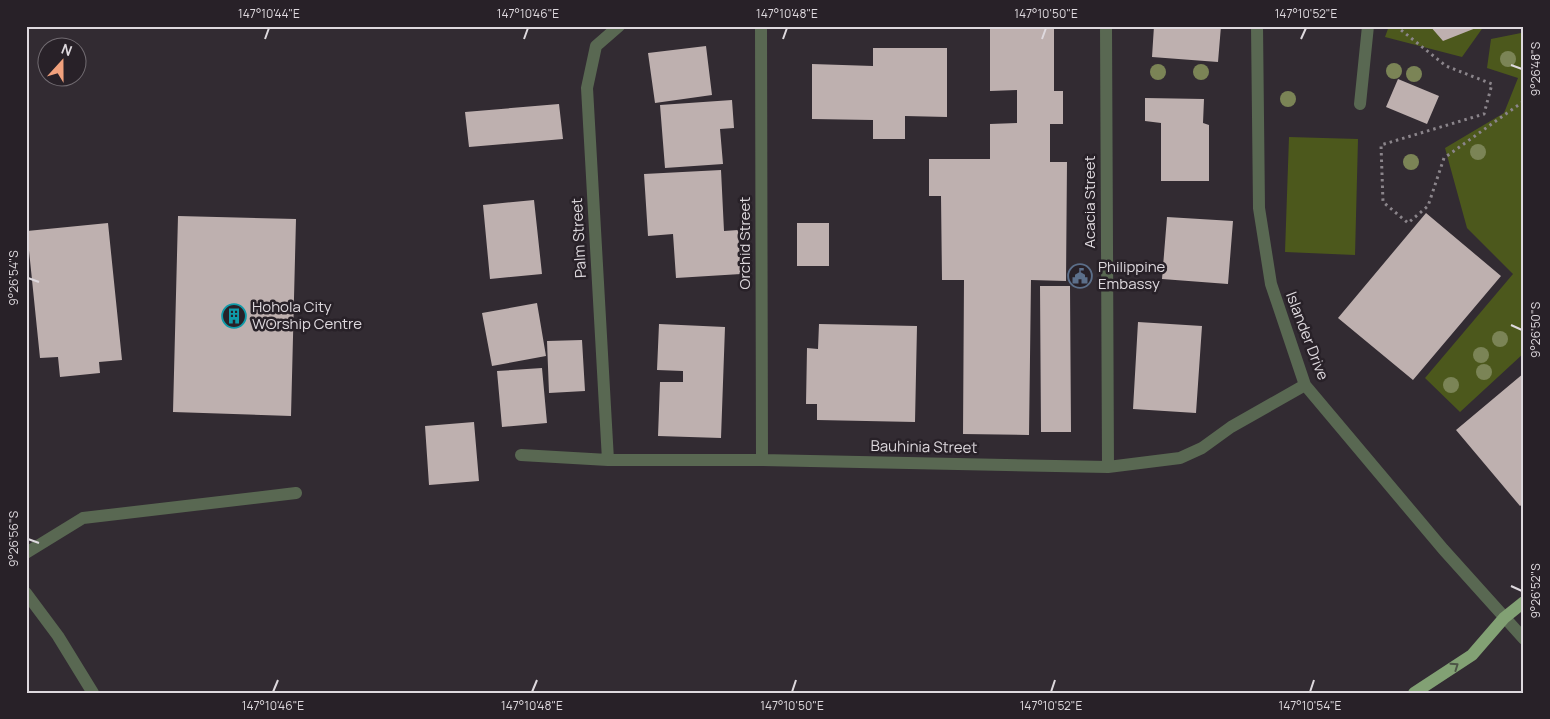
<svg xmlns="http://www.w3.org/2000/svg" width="1550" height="719" viewBox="0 0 1550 719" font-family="Manrope,sans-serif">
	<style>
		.green { fill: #4c581c }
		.building { fill: #beb0af }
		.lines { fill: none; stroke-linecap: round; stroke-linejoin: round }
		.path { stroke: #8b858b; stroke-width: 3; stroke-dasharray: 2.5 4; stroke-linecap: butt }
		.minor { stroke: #596852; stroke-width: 12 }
		.major { stroke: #82a174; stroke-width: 12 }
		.tree { fill: #7b8456 }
		.oneway { stroke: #4c5446 }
		.ticks { fill: none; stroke: #ded9de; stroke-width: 2 }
		.labels { text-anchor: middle; stroke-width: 5; stroke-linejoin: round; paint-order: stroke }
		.street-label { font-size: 15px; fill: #ded9de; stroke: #282128 }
		.poi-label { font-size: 15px; fill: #ded9de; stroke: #282128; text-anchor: start }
		.neatline { fill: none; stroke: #ded9de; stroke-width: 2 }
		.ticks-label { font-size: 12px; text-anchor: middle; fill: #ded9de }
	</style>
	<rect width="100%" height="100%" fill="#322b32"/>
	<path class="green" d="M1389 26H1484L1462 57 1385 37Z
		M1521 33 1524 34V353L1460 412 1425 378 1513 274 1467 228 1445 148 1504 113 1518 78 1487 68 1491 39Z
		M1289 137 1358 139 1355 255 1285 252Z"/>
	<path class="building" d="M990 26H1054V91H1063V124H1050V162H1067L1066 281 1031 280 1029 435 963 434 964 280H942L941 196H929V159H990V124L1017 123V90L990 91Z
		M1154 26H1221L1218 62 1152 57Z
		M1430 26H1481L1443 41Z
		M706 46 712 95 655 103 648 53Z
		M873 48H947V117L905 116V139H873V120L812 119V64L873 66Z
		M1398 79 1439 96 1427 124 1386 107Z
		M1145 98 1204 99 1203 123 1209 125V181H1161V123L1145 121Z
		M732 100 734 128 720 129 723 164 665 168 660 105Z
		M559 104 563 139 469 147 465 112Z
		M721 170 724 231 738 230 741 274 676 278 673 234 648 236 644 174Z
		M534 200 542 274 490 279 483 205Z
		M1426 213 1501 276 1413 380 1338 318Z
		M178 216 296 219 291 416 173 412Z
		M1167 217 1233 221 1228 284 1162 279Z
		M108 223 122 360 99 362 100 373 60 377 58 357 40 358 27 231Z
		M797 223H829V266H797Z
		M1040 286H1070L1071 432H1041Z
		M537 303 546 356 492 366 482 313Z
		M1138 322 1202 326 1196 413 1133 409Z
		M659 324 725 327 721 438 658 436 660 382H683V371L657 370Z
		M819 324 917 326 915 422 817 420V404H806L807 348 818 349Z
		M582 340 585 391 549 393 547 341Z
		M542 368 547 423 502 427 497 371Z
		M1524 373V503L1520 506 1456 430Z
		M474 422 479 481 429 485 425 426Z"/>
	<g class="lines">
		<path class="path" d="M1396 26 1446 66 1492 84 1484 114 1381 145 1383 202 1408 223 1428 206 1444 158 1524 101"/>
		<path class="minor" d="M761 26 762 460
			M1106 26 1108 467
			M1257 26 1259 208 1271 284 1305 385 1443 549 1524 639
			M1360 104 1368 26
			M521 455 608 460H762L1108 467 1180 458 1202 448 1231 427 1305 385
			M608 460 587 88 596 46 619 26
			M26 553 83 518 296 493
			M26 593 58 636 93 693"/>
		<path class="major" d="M1414 693 1472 655 1504 618 1524 602"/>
	</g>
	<g class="tree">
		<circle cx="1508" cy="59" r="8"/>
		<circle cx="1394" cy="71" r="8"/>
		<circle cx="1158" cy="72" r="8"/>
		<circle cx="1201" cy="72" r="8"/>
		<circle cx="1414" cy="74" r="8"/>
		<circle cx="1288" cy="99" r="8"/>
		<circle cx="1478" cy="152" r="8"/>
		<circle cx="1411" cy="162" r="8"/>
		<circle cx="1500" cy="339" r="8"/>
		<circle cx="1481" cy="355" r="8"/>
		<circle cx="1484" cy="372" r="8"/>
		<circle cx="1451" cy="385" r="8"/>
	</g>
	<defs><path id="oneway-chevron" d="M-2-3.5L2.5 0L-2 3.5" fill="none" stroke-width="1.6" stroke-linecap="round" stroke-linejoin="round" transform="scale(1.25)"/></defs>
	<use class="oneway" href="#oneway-chevron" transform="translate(1455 666) rotate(-35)"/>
	<path class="ticks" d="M265 39 269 28M524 39 528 28M783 39 787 28M1042 39 1046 28M1301 39 1306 28M1511 65 1522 69M28 278 39 282M1511 325 1522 330M28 539 39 543M1511 586 1522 591M273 692 278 680M532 692 537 680M792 692 796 680M1051 692 1055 680M1310 692 1314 680"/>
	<defs>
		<g id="civic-ring" transform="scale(1.25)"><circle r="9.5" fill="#282128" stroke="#5c6f8a" stroke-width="1.5"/><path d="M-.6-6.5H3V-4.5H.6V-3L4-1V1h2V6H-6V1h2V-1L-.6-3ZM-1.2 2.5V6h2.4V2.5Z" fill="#5c6f8a"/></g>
		<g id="building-ring" transform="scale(1.25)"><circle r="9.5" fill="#282128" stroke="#0f9aa8" stroke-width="1.5"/><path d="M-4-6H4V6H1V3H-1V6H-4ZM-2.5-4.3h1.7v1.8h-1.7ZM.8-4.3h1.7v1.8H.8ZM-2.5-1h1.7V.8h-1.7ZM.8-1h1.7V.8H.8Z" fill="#0f9aa8"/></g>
	</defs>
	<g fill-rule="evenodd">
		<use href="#civic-ring" x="1080" y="276"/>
		<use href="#building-ring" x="234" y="316"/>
	</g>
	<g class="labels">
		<g class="street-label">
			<text transform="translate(1090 202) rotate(-90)" y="5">Acacia Street</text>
			<text transform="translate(579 238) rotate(-93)" y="5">Palm Street</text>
			<text transform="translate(745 243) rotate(-90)" y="5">Orchid Street</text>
			<text transform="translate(1307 336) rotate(69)" y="5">Islander Drive</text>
			<text transform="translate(924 447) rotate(1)" y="5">Bauhinia Street</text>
		</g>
		<g class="poi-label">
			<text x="1098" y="272">Philippine<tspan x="1098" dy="17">Embassy</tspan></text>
			<text x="252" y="312">Hohola City<tspan x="252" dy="17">WOrship Centre</tspan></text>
		</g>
	</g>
	<rect width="1550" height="719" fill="none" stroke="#282128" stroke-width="55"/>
	<g transform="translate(62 62) rotate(21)"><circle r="24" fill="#282128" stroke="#716b71"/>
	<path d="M0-4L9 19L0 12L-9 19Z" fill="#f1a17d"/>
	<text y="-8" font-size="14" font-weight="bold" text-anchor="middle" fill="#ded9de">N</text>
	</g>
	<rect x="28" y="28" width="1494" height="664" class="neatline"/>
	<g class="ticks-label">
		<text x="269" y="18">147°10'44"E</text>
		<text x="528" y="18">147°10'46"E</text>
		<text x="787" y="18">147°10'48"E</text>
		<text x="1046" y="18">147°10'50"E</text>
		<text x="1306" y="18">147°10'52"E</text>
		<text transform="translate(1536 69) rotate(-90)" y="4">9°26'48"S</text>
		<text transform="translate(14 278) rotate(-90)" y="4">9°26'54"S</text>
		<text transform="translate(1536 330) rotate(-90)" y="4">9°26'50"S</text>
		<text transform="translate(14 539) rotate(-90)" y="4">9°26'56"S</text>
		<text transform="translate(1536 591) rotate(-90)" y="4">9°26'52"S</text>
		<text x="273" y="710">147°10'46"E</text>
		<text x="532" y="710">147°10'48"E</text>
		<text x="792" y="710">147°10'50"E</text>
		<text x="1051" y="710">147°10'52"E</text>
		<text x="1310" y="710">147°10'54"E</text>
	</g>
</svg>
